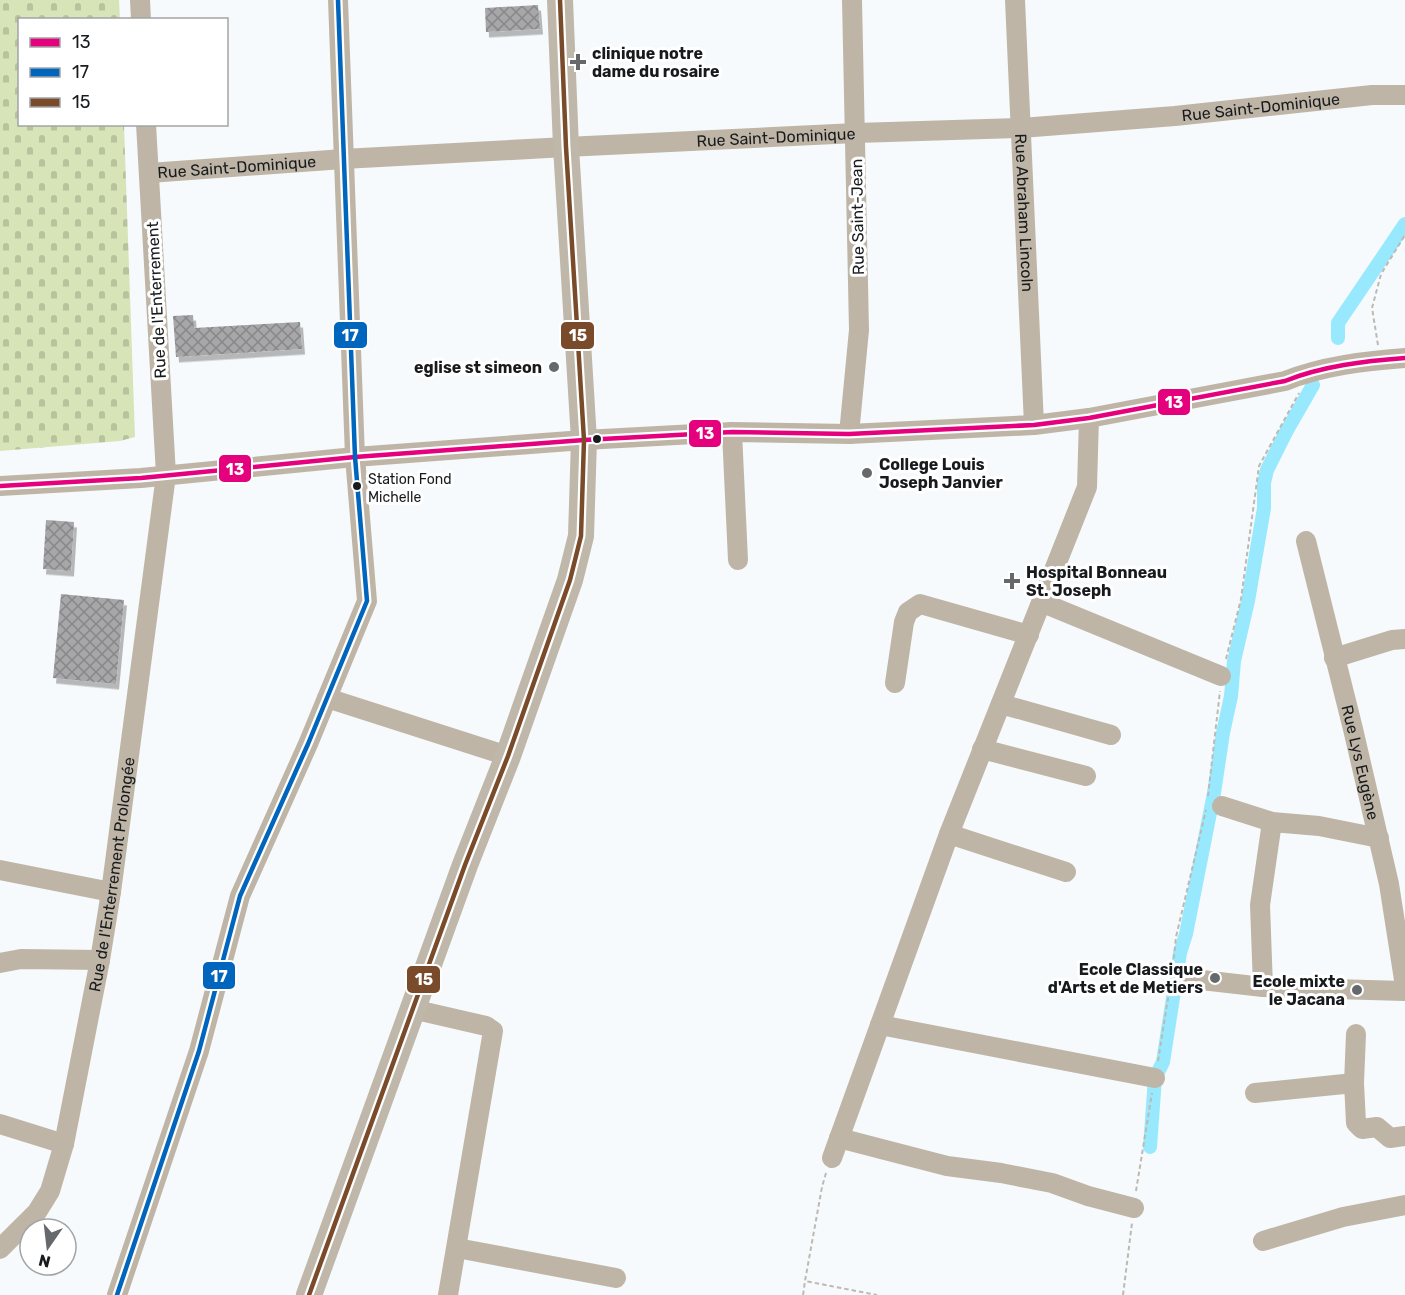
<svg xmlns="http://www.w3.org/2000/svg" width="1405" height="1295" viewBox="0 0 1405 1295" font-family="Rubik,sans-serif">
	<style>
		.cemetery { fill: url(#cemetery-stones) }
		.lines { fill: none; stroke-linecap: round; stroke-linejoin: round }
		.canal { stroke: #98e9fe; stroke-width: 14 }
		.building { fill: url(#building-cross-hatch); filter: url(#shadow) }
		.path { stroke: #bdb9b3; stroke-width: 2; stroke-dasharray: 4.5 3; stroke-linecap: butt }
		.minor { stroke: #bfb5a7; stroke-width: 20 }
		.major { stroke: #bfb7a9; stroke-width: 26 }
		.bus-1-casing { stroke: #fff; stroke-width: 9 }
		.bus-2-casing { stroke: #fff; stroke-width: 9 }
		.bus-3-casing { stroke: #fff; stroke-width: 9 }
		.bus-1 { stroke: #e5007d; stroke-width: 4.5 }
		.bus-2 { stroke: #0065bd; stroke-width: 4.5 }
		.bus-3 { stroke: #7a4b2a; stroke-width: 4.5 }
		.poi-dot { fill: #66696c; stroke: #fff; stroke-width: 2 }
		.bus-dot { fill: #181b1e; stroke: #fff; stroke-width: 2 }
		.labels { text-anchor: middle; stroke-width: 6; stroke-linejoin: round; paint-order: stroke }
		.bus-label { font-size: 14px; fill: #181b1e; stroke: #fff; text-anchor: start }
		.poi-label { font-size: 16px; font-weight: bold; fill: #181b1e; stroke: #fff; text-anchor: start }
		.street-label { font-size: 16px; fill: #181b1e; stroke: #fff }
		.line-badge { stroke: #fff; stroke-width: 2 }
		.badge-label { font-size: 16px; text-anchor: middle; font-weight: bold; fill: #fff }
	</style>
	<defs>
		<pattern id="cemetery-stones" width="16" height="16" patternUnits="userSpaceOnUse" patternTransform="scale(1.5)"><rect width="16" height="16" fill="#d7e4b8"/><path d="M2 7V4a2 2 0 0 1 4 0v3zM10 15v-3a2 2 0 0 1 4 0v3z" fill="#b8c39e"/></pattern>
		<pattern id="building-cross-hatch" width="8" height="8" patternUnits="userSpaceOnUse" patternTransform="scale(1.5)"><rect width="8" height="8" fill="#a7a7aa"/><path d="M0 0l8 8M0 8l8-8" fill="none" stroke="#87878a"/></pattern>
		<filter id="shadow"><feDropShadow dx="3" dy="5.5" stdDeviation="0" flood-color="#0004"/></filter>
	</defs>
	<rect width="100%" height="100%" fill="#f7fafc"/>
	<path class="cemetery" d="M0 0H119L120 19 20 20V124L124 125 135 437 120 441 0 451Z"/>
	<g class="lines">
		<path class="canal" d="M1338 338V323L1405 224
			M1150 1147 1155 1078 1163 1062 1180 953 1186 934 1214 793 1223 733 1231 696 1234 661 1248 601 1264 508V483L1267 470 1286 432 1313 385"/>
	</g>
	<path class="building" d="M538 5 540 29 486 32 485 8Z
		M193 315 194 328 300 322 302 349 176 357 173 316Z
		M46 520 74 522 71 571 43 569Z
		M61 594 124 600 116 684 53 678Z"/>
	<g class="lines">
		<path class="path" d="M1378 345 1372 308 1381 274 1405 235
			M1226 659 1241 599 1259 466 1299 393
			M1208 796 1220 691
			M1173 966 1176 937 1206 810
			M1158 1061 1170 986
			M826 1173 822 1187 805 1281 877 1295
			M1136 1191 1152 1093
			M803 1295 805 1281
			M1123 1295 1132 1223"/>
		<g class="minor">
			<path d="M140 0 141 20"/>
			<path id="s1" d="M1015 0 1034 425"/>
			<path id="s2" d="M149 173 343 159 566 147 856 133 1021 128 1175 116 1372 95H1405"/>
			<path d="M732 432 738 560"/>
			<path d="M849 434 859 330 852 0"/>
			<path d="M0 486 141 478 355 457 584 440 732 432 849 434 1034 425 1089 418 1285 381C1322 366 1365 361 1405 358"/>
			<path id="s3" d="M1306 541 1353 729 1389 884 1405 986"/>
			<path d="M1043 603 1221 676"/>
			<path d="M1334 658 1392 640 1405 639"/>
			<path d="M895 683 904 622 908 612 920 604 1029 635"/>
			<path d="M327 698 508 756"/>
			<path d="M1001 704 1111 735"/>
			<path d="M982 749 1086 776"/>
			<path d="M1222 806 1272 822 1319 826 1379 838"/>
			<path d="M949 834 1066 872"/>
			<path d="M0 870 111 892"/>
			<path d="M0 963 21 959 100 960"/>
			<path d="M1184 978 1263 987 1405 991"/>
			<path d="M1263 987 1260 905 1272 822"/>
			<path d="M412 1009 486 1026 493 1031 448 1295"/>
			<path d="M880 1025 1155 1078"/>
			<path d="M1356 1034 1354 1083 1356 1123 1362 1129 1377 1127 1390 1138 1405 1136"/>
			<path d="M1255 1093 1354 1083"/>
			<path d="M0 1124 64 1144"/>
			<path d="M839 1138 947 1166 1001 1173 1052 1183 1088 1196 1134 1208"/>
			<path d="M832 1158 949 834 1087 487 1089 418"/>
			<path d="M1263 1241 1343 1217 1405 1205"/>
			<path d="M457 1248 616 1278"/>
			<path id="s4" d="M0 1249 37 1212 50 1191 64 1144 100 960 111 892 166 475 146 124"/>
			<path d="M117 1295 199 1051 240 896 308 744 367 601 355 457 338 0"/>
		</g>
		<path class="major" d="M309 1295 465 865 508 756 570 580 581 536 584 440 566 147 560 0"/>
		<g class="bus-1-casing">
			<path id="bus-1" d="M0 486 141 478 355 457 584 440 732 432 849 434 1034 425 1089 418 1285 381C1322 366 1365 361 1405 358"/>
		</g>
		<g class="bus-2-casing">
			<path id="bus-2" d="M117 1295 199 1051 240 896 308 744 367 601 355 457 338 0"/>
		</g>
		<g class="bus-3-casing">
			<path id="bus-3" d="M309 1295 465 865 508 756 570 580 581 536 584 440 566 147 560 0"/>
		</g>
		<use href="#bus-1" class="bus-1"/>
		<use href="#bus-2" class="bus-2"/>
		<use href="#bus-3" class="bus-3"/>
	</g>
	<g class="poi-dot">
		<path d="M575 53h6v6h6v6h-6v6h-6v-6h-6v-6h6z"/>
		<circle cx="554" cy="367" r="6"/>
		<circle cx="867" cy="473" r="6"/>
		<path d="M1009 572h6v6h6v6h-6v6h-6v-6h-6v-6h6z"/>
		<circle cx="1215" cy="978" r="6"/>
		<circle cx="1357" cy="990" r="6"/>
	</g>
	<g class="bus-dot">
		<circle cx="597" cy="439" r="5"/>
		<circle cx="357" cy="486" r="5"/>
	</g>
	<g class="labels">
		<g class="bus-label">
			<text x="368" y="484">Station Fond<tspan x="368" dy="18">Michelle</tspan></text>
		</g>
		<g class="poi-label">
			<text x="592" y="59">clinique notre<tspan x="592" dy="18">dame du rosaire</tspan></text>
			<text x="542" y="373" text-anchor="end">eglise st simeon</text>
			<text x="879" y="470">College Louis<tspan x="879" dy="18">Joseph Janvier</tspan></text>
			<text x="1026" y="578">Hospital Bonneau<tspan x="1026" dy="18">St. Joseph</tspan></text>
			<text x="1203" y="975" text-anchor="end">Ecole Classique<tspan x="1203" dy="18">d'Arts et de Metiers</tspan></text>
			<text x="1345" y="987" text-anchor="end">Ecole mixte<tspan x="1345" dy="18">le Jacana</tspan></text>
		</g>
		<g class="street-label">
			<text dy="6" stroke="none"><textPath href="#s2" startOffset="1114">Rue Saint-Dominique</textPath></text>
			<text dy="6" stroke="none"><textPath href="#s2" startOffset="628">Rue Saint-Dominique</textPath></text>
			<text dy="6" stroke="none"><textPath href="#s2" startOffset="88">Rue Saint-Dominique</textPath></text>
			<text dy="6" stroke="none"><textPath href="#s1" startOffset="213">Rue Abraham Lincoln</textPath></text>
			<text transform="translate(857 217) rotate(-91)" y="6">Rue Saint-Jean</text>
			<text transform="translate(156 300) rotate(-93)" y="6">Rue de l'Enterrement</text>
			<text dy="6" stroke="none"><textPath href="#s3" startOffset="228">Rue Lys Eugène</textPath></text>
			<text dy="6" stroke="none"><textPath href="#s4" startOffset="400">Rue de l'Enterrement Prolongée</textPath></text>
		</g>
	</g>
	<g class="line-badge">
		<rect x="333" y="321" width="35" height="28" rx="6" fill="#0065bd"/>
		<rect x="560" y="321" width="35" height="29" rx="6" fill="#7a4b2a"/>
		<rect x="1157" y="388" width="34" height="28" rx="6" fill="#e5007d"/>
		<rect x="688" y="419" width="34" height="29" rx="6" fill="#e5007d"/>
		<rect x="218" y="454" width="34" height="29" rx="6" fill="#e5007d"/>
		<rect x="202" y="961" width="34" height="29" rx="6" fill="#0065bd"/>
		<rect x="406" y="965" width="35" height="29" rx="6" fill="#7a4b2a"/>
	</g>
	<g class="badge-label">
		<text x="350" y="341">17</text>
		<text x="578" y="341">15</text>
		<text x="1174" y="408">13</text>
		<text x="705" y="439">13</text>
		<text x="235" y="475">13</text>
		<text x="219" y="982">17</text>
		<text x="424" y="985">15</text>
	</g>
	<rect x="18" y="18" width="210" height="108" fill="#ffffff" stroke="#a3a4a5" stroke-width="1.5"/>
	<rect x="30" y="38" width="30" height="9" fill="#e5007d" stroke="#a3a4a5" stroke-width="1.5"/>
	<text x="72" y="48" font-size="18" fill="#181b1e">13</text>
	<rect x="30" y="68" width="30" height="9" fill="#0065bd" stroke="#a3a4a5" stroke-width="1.5"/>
	<text x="72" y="78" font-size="18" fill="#181b1e">17</text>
	<rect x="30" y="98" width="30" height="9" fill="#7a4b2a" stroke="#a3a4a5" stroke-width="1.5"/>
	<text x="72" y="108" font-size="18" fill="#181b1e">15</text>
	<g transform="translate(48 1247) rotate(194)"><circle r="28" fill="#ffffff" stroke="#a3a4a5" stroke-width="1.5"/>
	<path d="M0-4.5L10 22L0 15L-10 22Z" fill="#66696c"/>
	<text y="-9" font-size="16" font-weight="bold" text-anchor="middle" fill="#181b1e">N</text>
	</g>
</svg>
